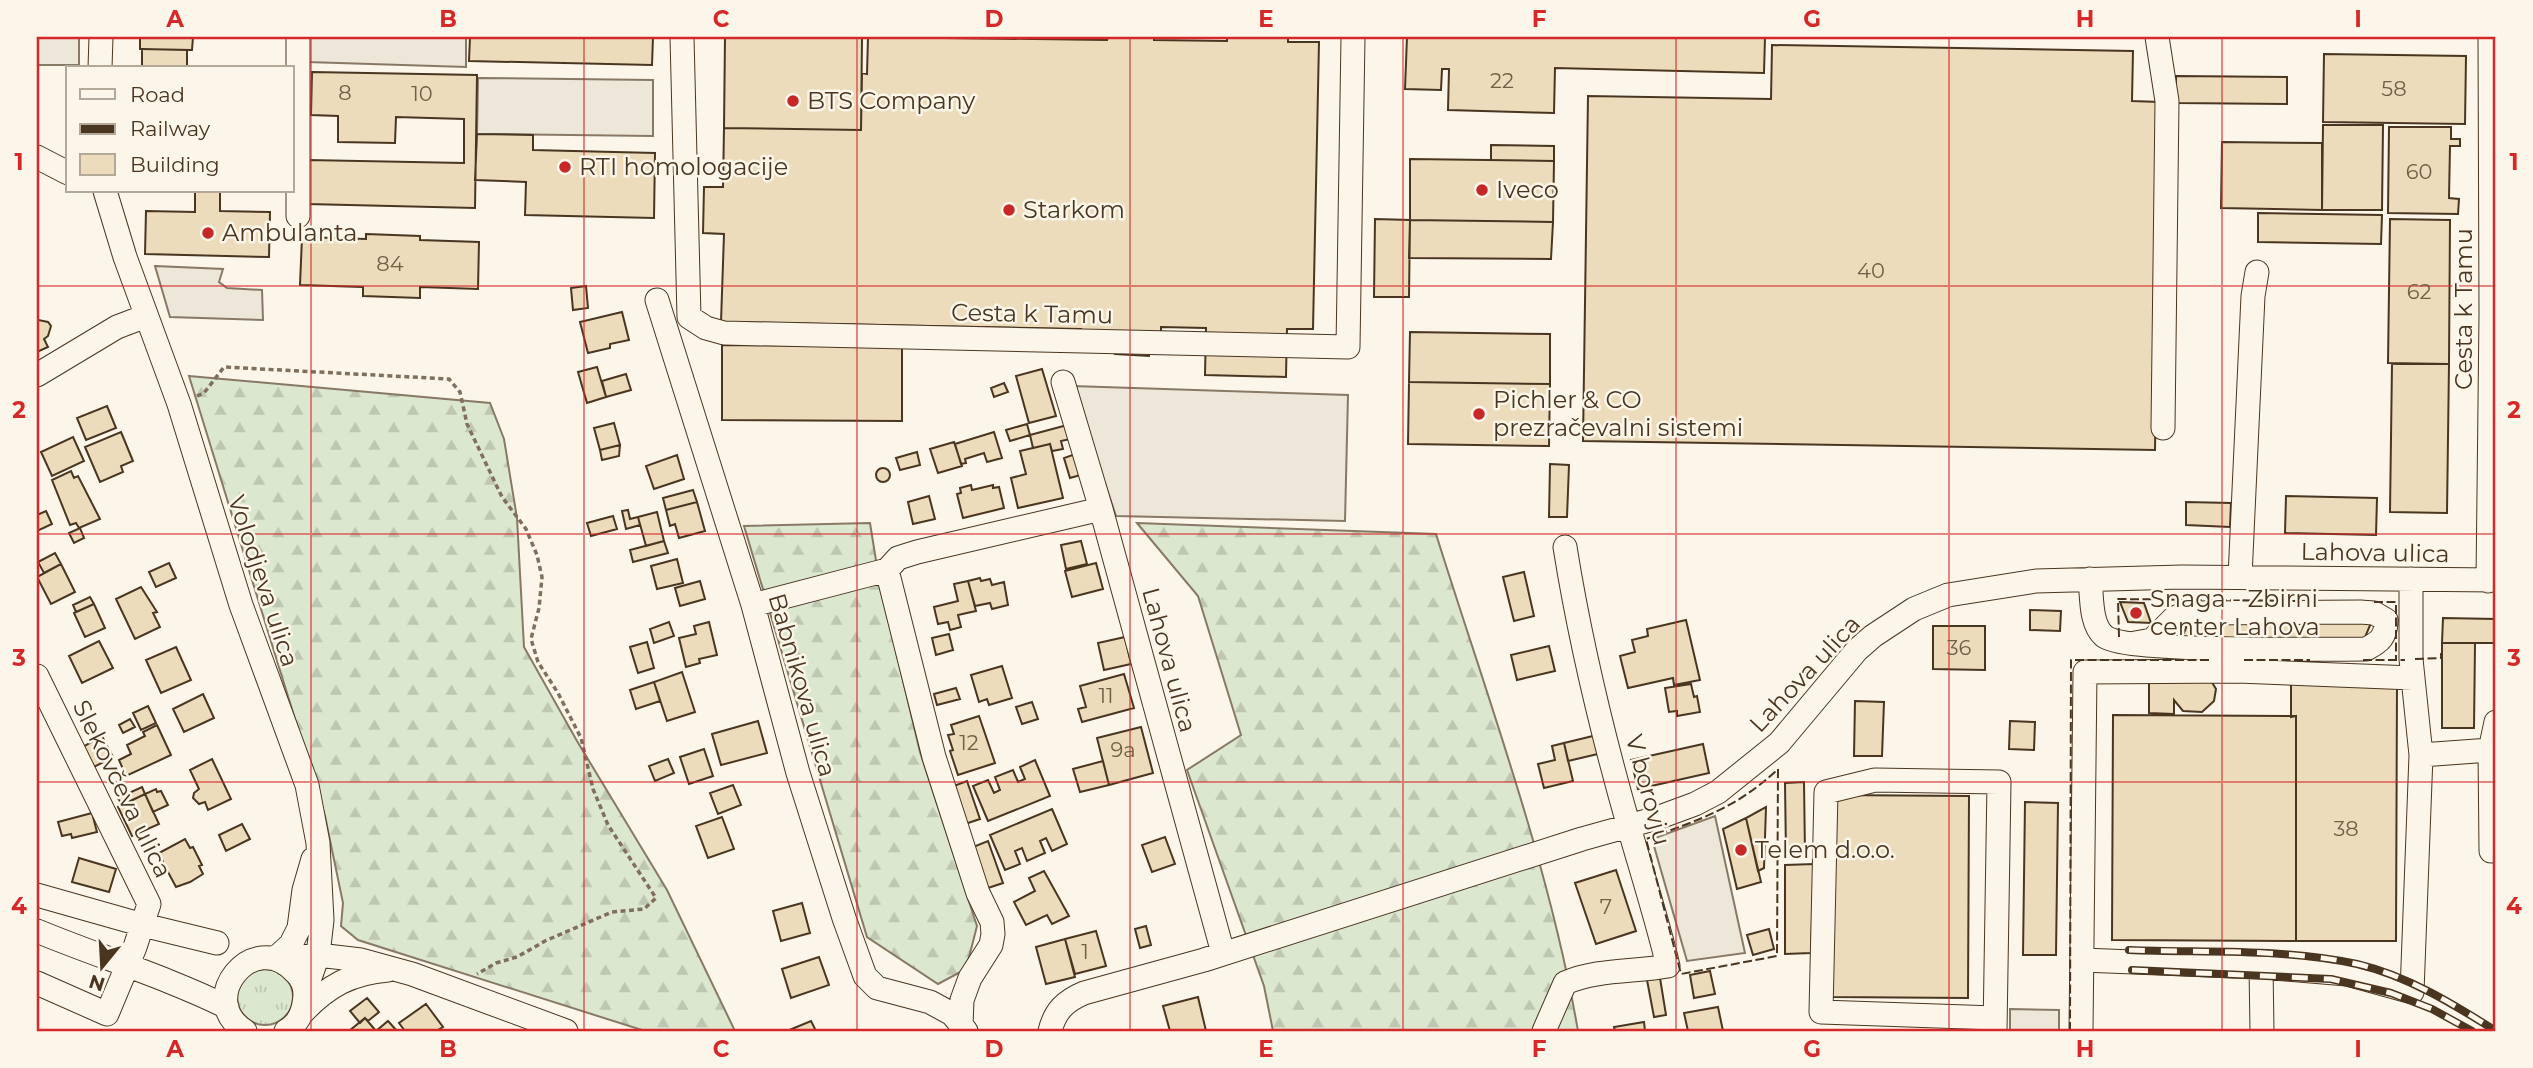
<svg xmlns="http://www.w3.org/2000/svg" width="2533" height="1068" viewBox="0 0 2533 1068" font-family="Montserrat,sans-serif">
	<style>
		.grass { fill: url(#grass-tufts); stroke: #887966; stroke-width: 2 }
		.forest { fill: url(#forest-firs); stroke: #887966; stroke-width: 2 }
		.parking { fill: #ede7d9; stroke: #887966; stroke-width: 2 }
		.building { fill: #ecdcbc; stroke: #4a3520; stroke-width: 2 }
		.lines { fill: none; stroke-linecap: round; stroke-linejoin: round }
		.minor-casing { stroke: #4a3520; stroke-width: 25 }
		.path { stroke: #7f6f5c; stroke-width: 3.5; stroke-dasharray: 5 3.5; stroke-linecap: butt }
		.minor { stroke: #fbf6e9; stroke-width: 23 }
		.rail-casing { stroke: #4a3520; stroke-width: 8 }
		.rail { stroke: #fbf6e9; stroke-width: 5; stroke-dasharray: 16; stroke-linecap: butt }
		.fence { stroke: #4a3520; stroke-width: 2; stroke-dasharray: 9 3.5; stroke-linecap: butt }
		.grid { fill: none; stroke: #d62828; stroke-width: 2; stroke-opacity: 0.55 }
		.poi-dot { fill: #c62828; stroke: #fbf6e9; stroke-width: 2.5 }
		.labels { text-anchor: middle; stroke-width: 5; stroke-linejoin: round; paint-order: stroke }
		.number-label { font-size: 21px; fill: #725f47 }
		.poi-label { font-size: 24px; fill: #4a3520; stroke: #fbf6e9; text-anchor: start }
		.street-label { font-size: 24px; fill: #4a3520; stroke: #fbf6e9 }
		.neatline { fill: none; stroke: #d62828; stroke-width: 2.5 }
		.grid-label { font-size: 23px; text-anchor: middle; font-weight: bold; fill: #d62828 }
	</style>
	<defs>
		<pattern id="grass-tufts" width="24" height="20" patternUnits="userSpaceOnUse" patternTransform="scale(1.75)"><rect width="24" height="20" fill="#dce7d0"/><path d="M3 7l-1-3M5 7V3M7 7l1-3M15 17l-1-3M17 17v-4M19 17l1-3" fill="none" stroke="#bec7b2"/></pattern>
		<pattern id="forest-firs" width="22" height="20" patternUnits="userSpaceOnUse" patternTransform="scale(1.75)"><rect width="22" height="20" fill="#dce7d0"/><path d="M5 1l3.5 6h-7zM16 11l3.5 6h-7z" fill="#bec7b2"/></pattern>
	</defs>
	<rect width="100%" height="100%" fill="#fbf6e9"/>
	<path class="grass" d="M237 997a28 28 0 1 1 56 0a28 28 0 1 1-56 0Z"/>
	<path class="forest" d="M189 376 490 403 504 439 517 518 524 647 577 741 667 890 735 1031H645L358 940 341 926 343 903 325 816Z
		M870 523 879 579 920 752 977 926 966 969 938 984 867 937 744 526Z
		M1137 523 1436 534C1487 697 1549 863 1578 1031H1273L1264 986 1187 770 1241 735 1198 596Z"/>
	<path class="parking" d="M37 37H79V65H37Z
		M307 37H466V67L307 62Z
		M478 78 653 80V136L477 134Z
		M155 266 223 269 219 282 227 288 262 290 263 320 170 317Z
		M1072 386 1348 395 1345 521 1116 516Z
		M1715 816 1745 953 1687 961 1652 839Z
		M2010 1009 2059 1010V1031H2010Z"/>
	<path class="building" d="M140 37H193L192 50 140 49Z
		M470 37H653L652 65 469 61Z
		M725 37H862L861 130 724 128Z
		M868 37 1107 40 1108 37H1154V40L1227 41V37H1288V42H1319L1313 329H1287L1286 377 1205 375 1206 328 1161 327V342H1149V356L1115 354 1081 333V329L721 322 724 234 703 233 704 187H723L724 128 861 130 862 73 867 74Z
		M1407 37H1765L1764 73 1555 68 1554 113 1448 110 1449 69H1442L1441 90 1405 89Z
		M1772 45 2133 51 2132 101 2160 102 2155 450 1583 441 1588 96 1771 99Z
		M142 49 187 50V68H142Z
		M2324 54 2466 56 2465 124 2323 122Z
		M312 72 477 75 475 208 307 204 308 160 464 163V119L396 117 395 143 338 142V116L311 115Z
		M2176 76 2287 77V104L2176 103Z
		M2323 125H2383L2382 210H2322Z
		M2389 127H2451V139H2460V146H2450L2449 198 2459 199 2458 214 2388 213Z
		M477 134 533 135V150L655 153 654 218 525 215 526 182 475 180Z
		M2222 142 2322 143V210L2221 208Z
		M1491 145 1554 146V161L1491 160Z
		M1410 159 1554 161 1553 222 1410 220Z
		M195 191H220V211L270 212 269 257 145 254 146 211 195 212Z
		M2258 213 2382 215 2381 244 2258 242Z
		M1375 219 1410 220 1409 297H1374Z
		M2390 219 2450 220 2449 364 2388 363Z
		M1410 220 1553 222 1551 259 1409 258Z
		M366 234 420 236V240L479 242 478 289 420 287V298L363 296V287L300 285 302 237 366 239Z
		M586 286 588 308 573 310 571 288Z
		M622 312 629 340 610 344V348L588 353 580 322Z
		M37 316 38 320 48 322 51 326 48 336 44 339 48 347 37 352Z
		M1410 332 1550 334V384L1409 382Z
		M722 345 902 346V421L722 420Z
		M2392 364H2449L2447 513 2390 512Z
		M597 367 606 397 587 403 578 372Z
		M1042 369 1056 416 1029 423 1016 376Z
		M626 374 631 390 606 397 602 381Z
		M1409 382 1550 384 1549 446 1408 444Z
		M1004 383 1008 392 994 397 991 388Z
		M107 406 116 428 86 440 77 418Z
		M614 423 620 445 600 450 594 428Z
		M1027 424 1030 435 1010 441 1006 430Z
		M1071 424 1075 438 1061 441 1063 449 1052 451 1050 444 1033 448 1030 435Z
		M121 432 133 461 121 466 123 472 100 482 85 447Z
		M994 432 1002 458 987 462 984 453 965 459 966 463 961 464 955 444Z
		M73 437 84 461 52 476 41 452Z
		M954 442 962 466 938 473 930 449Z
		M1050 444 1063 498 1018 508 1011 478 1026 474 1020 451Z
		M620 445 619 456 602 460 600 450Z
		M917 452 920 465 900 470 896 458Z
		M1078 453 1084 474 1070 478 1064 458Z
		M677 455 684 479 654 489 646 466Z
		M1550 464 1569 465 1567 517H1549Z
		M876 475a7 7 0 1 1 14 0a7 7 0 1 1-14 0Z
		M71 471 74 478 78 476 100 519 79 528 76 523 70 525 52 480Z
		M971 485 972 490 993 485V488L999 487 1004 508 963 518 957 494 961 493 960 488Z
		M693 490 697 502 666 510 663 498Z
		M929 496 935 519 913 524 908 502Z
		M2286 496 2377 498 2376 535 2285 533Z
		M697 502 705 531 679 538 675 524 670 526 666 510Z
		M2186 502 2231 503 2230 527 2186 525Z
		M628 510 630 519 638 517 640 525 626 529 622 511Z
		M46 511 52 524 37 531V515Z
		M657 512 664 541 646 546 638 517Z
		M613 516 617 529 591 536 587 523Z
		M80 528 84 538 74 543 69 533Z
		M664 541 668 553 633 562 630 550Z
		M1081 541 1087 564 1066 569 1061 545Z
		M55 553 61 564 44 573 38 562Z
		M677 559 683 583 657 589 651 566Z
		M169 563 176 578 156 587 149 572Z
		M1096 563 1103 589 1072 597 1065 571Z
		M61 564 75 592 51 604 37 577Z
		M1524 572 1534 616 1514 621 1503 577Z
		M980 578 981 581 990 579 992 585 1004 582 1008 605 992 609 990 603 975 606 968 581Z
		M700 581 705 599 680 606 675 588Z
		M968 581 976 611 958 615 961 627 950 630 948 622 938 624 934 607 958 601 954 584Z
		M141 587 157 612 153 613 160 627 135 639 116 599Z
		M90 597 94 604 76 612 73 605Z
		M2120 602 2144 603 2151 623 2128 622Z
		M94 604 105 628 85 637 74 613Z
		M2030 610 2061 611 2060 631 2030 630Z
		M2443 618 2496 619V643H2442Z
		M1686 620 1700 680 1674 685 1673 678 1628 688 1620 656 1635 652 1632 640 1648 636 1647 629Z
		M669 622 674 636 654 643 650 629Z
		M709 622 717 655 699 659 700 663 686 667 679 638 696 634 694 626Z
		M2188 623H2371L2363 642H2180Z
		M1933 626H1985V670L1933 669Z
		M949 634 953 650 936 655 932 638Z
		M1125 637 1131 664 1104 670 1098 643Z
		M99 641 113 668 82 683 69 656Z
		M647 642 654 668 638 673 630 647Z
		M2442 643H2475L2474 728H2442Z
		M1549 646 1555 671 1517 680 1511 655Z
		M176 647 191 680 161 693 146 660Z
		M1002 666 1012 698 989 705 987 699 979 702 971 675Z
		M682 672 695 712 667 721 654 682Z
		M1124 674 1134 708 1082 722 1078 709 1086 707 1080 686Z
		M2149 674 2210 679 2216 689 2214 701 2202 712 2183 711 2174 700V714L2149 713Z
		M654 682 660 701 636 709 630 690Z
		M1691 684 1694 697 1697 696 1700 712 1677 716V711L1669 712 1665 688Z
		M2291 684H2397L2396 941H2296V716L2291 717Z
		M956 688 960 699 937 705 934 694Z
		M203 694 214 718 184 732 173 709Z
		M1855 701 1884 702 1882 756H1854Z
		M1032 702 1038 719 1022 724 1016 707Z
		M148 706 156 723 141 730 133 713Z
		M2113 715 2296 716V941L2112 940Z
		M979 716 995 763 958 775 950 751 953 750 948 735 954 734 951 725Z
		M130 719 135 727 123 733 119 725Z
		M758 721 767 753 721 765 712 734Z
		M2010 721 2035 722 2034 750 2009 749Z
		M157 725 171 755 126 776 119 760 131 754 127 745 145 736 143 732Z
		M1141 727 1153 773 1109 785 1097 738Z
		M1597 735 1602 753 1568 761 1564 743Z
		M102 736 113 757 94 767 83 747Z
		M1564 743 1573 781 1544 788 1538 764 1555 760 1552 746Z
		M1703 744 1709 773 1638 789 1631 760Z
		M704 749 713 776 689 784 680 757Z
		M212 759 231 799 208 810 205 802 199 804 193 798 194 793 199 789 190 770Z
		M668 759 674 773 655 781 649 766Z
		M1035 760 1050 796 988 821 973 786 988 780 994 793 1000 790 995 777 1013 770 1018 782 1025 779 1020 767Z
		M1103 761 1109 785 1080 792 1073 769Z
		M967 781 980 819 965 824 951 787Z
		M1804 782 1805 854H1786L1785 783Z
		M733 785 741 805 718 814 710 793Z
		M142 787 145 794 122 805 118 798Z
		M156 789 157 792 161 791 168 805 153 812 145 794Z
		M145 794 159 824 132 836 118 807Z
		M1833 795 1969 796 1968 998 1832 997Z
		M2025 802 2058 803 2056 955H2023Z
		M1766 807 1764 868 1758 871 1746 818Z
		M1052 809 1067 844 1052 851 1046 838 1040 841 1045 853 1027 861 1022 848 1015 851 1020 864 1005 870 990 835Z
		M92 813 97 832 72 838 71 834 62 836 58 822Z
		M722 817 734 849 708 858 696 826Z
		M1746 818 1761 882 1737 889 1723 829Z
		M242 824 250 839 226 851 219 835Z
		M1165 837 1175 864 1152 872 1142 845Z
		M185 839 190 848 193 847 202 865 199 866 203 874 190 882 176 887 168 872 165 873 160 864 163 862 159 853Z
		M988 841 1003 883 988 888 973 847Z
		M79 858 116 869 109 892 72 882Z
		M1814 864 1811 953 1785 954V865Z
		M1616 870 1636 931 1596 944 1575 883Z
		M1044 871 1069 916 1052 924 1047 915 1026 925 1014 902 1035 891 1029 878Z
		M802 903 810 933 781 941 773 911Z
		M1146 926 1151 945 1140 948 1135 929Z
		M1769 929 1774 949 1753 955 1747 935Z
		M1096 931 1106 966 1075 974 1065 939Z
		M1065 939 1075 977 1046 984 1036 947Z
		M819 957 829 985 791 998 782 969Z
		M1710 971 1715 994 1694 998 1690 975Z
		M1660 978 1666 1015 1654 1017 1647 980Z
		M1198 997 1206 1031H1170L1163 1006Z
		M367 998 379 1012 368 1021 365 1018 360 1023 350 1011Z
		M426 1004 443 1027 436 1031H405L399 1023Z
		M1718 1007 1723 1031H1688L1684 1013Z
		M365 1018 376 1031 388 1021 397 1031H349Z
		M811 1021 816 1031H787Z
		M1644 1022 1645 1031H1615L1614 1027Z"/>
	<g class="lines">
		<g class="minor-casing">
			<path id="minor" d="M682 37 689 317 706 328 724 333 1348 347 1353 37
				M2157 37 2167 101 2163 428
				M100 68 101 37
				M37 157 68 173
				M105 191 125 257 179 404 241 605 307 785 318 843 322 920 318 955 305 992
				M298 216V37
				M657 300 753 605 798 773 844 918 865 976 877 988 930 1002 952 1014 966 1031
				M37 375 117 327 146 316
				M1063 382 1101 509 1223 953
				M2240 577 2253 296 2257 272
				M2090 579C2092 596 2090 624 2104 636 2125 653 2326 649 2366 649 2380 642 2386 637 2386 620L2374 613 2360 612 2186 613 2174 618 2152 640 2135 643
				M2411 579V659L2421 755 2490 750
				M2488 581 2491 314 2490 37
				M753 605 887 570
				M37 676 149 904 135 947 107 1014 37 983
				M2491 851 2490 750 2496 722
				M37 895 143 925 217 943
				M37 931C100 957 166 977 227 1007
				M275 959 318 955 361 960 412 974 566 1031
				M275 959 291 944 299 928 304 890 313 859
				M2082 960 2261 967 2347 974 2412 992 2421 755
				M2261 967 2262 1031
				M303 1012C328 986 351 973 388 970
				M961 1026 962 1000 970 978 991 945 993 934 992 922 978 893 934 757 887 570 898 558 917 552 1101 509
				M245 1031C195 1000 253 928 294 971 301 977 305 986 305 995 304 1010 300 1023 286 1031
				M1050 1031C1055 1011 1065 1001 1084 993L1204 960 1582 839 1657 818 1695 804 1718 792 1779 743 1857 650 1873 636 1914 609 1948 595 2036 581 2182 577 2496 580
				M1544 1031 1565 983C1596 969 1635 972 1668 966 1657 919 1642 873 1629 827 1603 736 1580 641 1565 547
				M1995 1031 1999 782 1875 780 1826 792 1821 1012 1995 1018
				M2081 1031 2085 672 2238 671 2413 678"/>
		</g>
		<path class="path" d="M197 396 204 393 224 367 449 379 460 392 467 424 502 497 526 529 537 555 542 577 539 608 531 639 538 662 558 693 581 738 593 789 608 825 656 898 644 909 612 912 545 941 517 957 496 963 477 974"/>
		<use href="#minor" class="minor"/>
		<g class="rail-casing">
			<path id="rail" d="M2129 950C2204 953 2283 948 2357 964 2408 976 2453 1004 2496 1031
				M2132 970 2331 979 2391 993 2432 1009 2472 1031"/>
		</g>
		<use href="#rail" class="rail"/>
		<path class="fence" d="M2374 602H2396V660
			M2119 637 2118 599 2304 601
			M2415 659 2441 658V653
			M2244 660H2310
			M2363 660H2405
			M1778 769 1777 956 1681 974 1646 839C1699 820 1737 808 1778 769Z
			M2070 1031 2071 660H2209"/>
	</g>
	<path class="grid" d="M311 37V1031M584 37V1031M857 37V1031M1130 37V1031M1403 37V1031M1676 37V1031M1949 37V1031M2222 37V1031M37 286H2496M37 534H2496M37 782H2496"/>
	<g class="poi-dot">
		<circle cx="793" cy="101" r="7"/>
		<circle cx="565" cy="167" r="7"/>
		<circle cx="1482" cy="190" r="7"/>
		<circle cx="1009" cy="210" r="7"/>
		<circle cx="208" cy="233" r="7"/>
		<circle cx="1479" cy="414" r="7"/>
		<circle cx="2136" cy="613" r="7"/>
		<circle cx="1741" cy="850" r="7"/>
	</g>
	<g class="labels">
		<g class="number-label">
			<text x="1502" y="88">22</text>
			<text x="2394" y="96">58</text>
			<text x="345" y="100">8</text>
			<text x="422" y="101">10</text>
			<text x="2419" y="179">60</text>
			<text x="390" y="271">84</text>
			<text x="1871" y="278">40</text>
			<text x="2419" y="299">62</text>
			<text x="1959" y="655">36</text>
			<text x="1106" y="703">11</text>
			<text x="969" y="750">12</text>
			<text x="1123" y="757">9a</text>
			<text x="2346" y="836">38</text>
			<text x="1606" y="914">7</text>
			<text x="1085" y="959">1</text>
		</g>
		<g class="poi-label">
			<text x="807" y="109">BTS Company</text>
			<text x="579" y="175">RTI homologacije</text>
			<text x="1496" y="198">Iveco</text>
			<text x="1023" y="218">Starkom</text>
			<text x="222" y="241">Ambulanta</text>
			<text x="1493" y="408">Pichler &amp; CO<tspan x="1493" dy="28">prezračevalni sistemi</tspan></text>
			<text x="2150" y="607">Snaga - Zbirni<tspan x="2150" dy="28">center Lahova</tspan></text>
			<text x="1755" y="858">Telem d.o.o.</text>
		</g>
		<g class="street-label">
			<text transform="translate(2464 309) rotate(-90)" y="8">Cesta k Tamu</text>
			<text transform="translate(1032 314) rotate(1)" y="8">Cesta k Tamu</text>
			<text transform="translate(2375 553) rotate(1)" y="8">Lahova ulica</text>
			<text transform="translate(263 581) rotate(72)" y="8">Volodjeva ulica</text>
			<text transform="translate(1169 660) rotate(75)" y="8">Lahova ulica</text>
			<text transform="translate(1805 674) rotate(-47)" y="8">Lahova ulica</text>
			<text transform="translate(802 685) rotate(74)" y="8">Babnikova ulica</text>
			<text transform="translate(122 789) rotate(64)" y="8">Slekovčeva ulica</text>
			<text transform="translate(1648 790) rotate(75)" y="8">V borovju</text>
		</g>
	</g>
	<rect width="2533" height="1068" fill="none" stroke="#fbf6e9" stroke-width="77"/>
	<rect x="66" y="66" width="228" height="126" fill="#fbf6e9" stroke="#b4a999" stroke-width="2"/>
	<rect x="80" y="89" width="35" height="10" fill="#fbf6e9" stroke="#b4a999" stroke-width="2"/>
	<text x="130" y="102" font-size="21" fill="#4a3520">Road</text>
	<rect x="80" y="124" width="35" height="10" fill="#4a3520" stroke="#b4a999" stroke-width="2"/>
	<text x="130" y="136" font-size="21" fill="#4a3520">Railway</text>
	<rect x="80" y="154" width="35" height="21" fill="#ecdcbc" stroke="#b4a999" stroke-width="2"/>
	<text x="130" y="172" font-size="21" fill="#4a3520">Building</text>
	<g transform="translate(102 967) rotate(198)" stroke="#fbf6e9" stroke-width="5" paint-order="stroke">
	<path d="M0-5L12 26L0 18L-12 26Z" fill="#4a3520"/>
	<text y="-10" font-size="19" font-weight="bold" text-anchor="middle" fill="#4a3520">N</text>
	</g>
	<rect x="38" y="38" width="2456" height="992" class="neatline"/>
	<g class="grid-label">
		<text x="175" y="27">A</text>
		<text x="448" y="27">B</text>
		<text x="721" y="27">C</text>
		<text x="994" y="27">D</text>
		<text x="1266" y="27">E</text>
		<text x="1539" y="27">F</text>
		<text x="1812" y="27">G</text>
		<text x="2085" y="27">H</text>
		<text x="2358" y="27">I</text>
		<text x="19" y="170">1</text>
		<text x="2514" y="170">1</text>
		<text x="19" y="418">2</text>
		<text x="2514" y="418">2</text>
		<text x="19" y="666">3</text>
		<text x="2514" y="666">3</text>
		<text x="19" y="914">4</text>
		<text x="2514" y="914">4</text>
		<text x="175" y="1057">A</text>
		<text x="448" y="1057">B</text>
		<text x="721" y="1057">C</text>
		<text x="994" y="1057">D</text>
		<text x="1266" y="1057">E</text>
		<text x="1539" y="1057">F</text>
		<text x="1812" y="1057">G</text>
		<text x="2085" y="1057">H</text>
		<text x="2358" y="1057">I</text>
	</g>
</svg>
